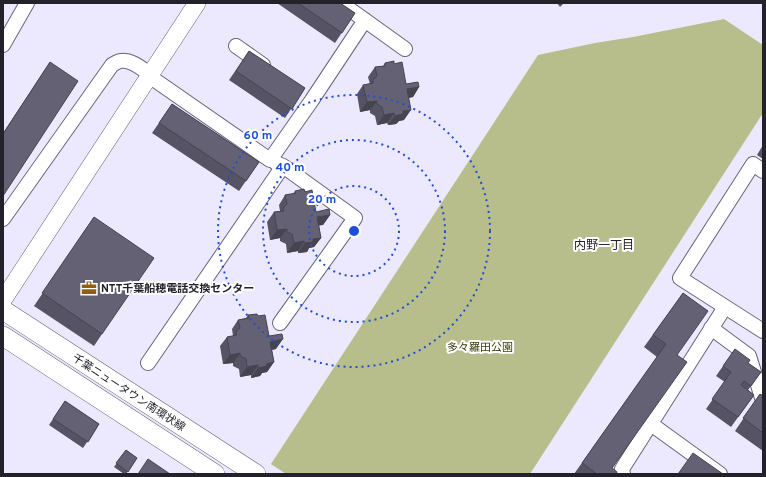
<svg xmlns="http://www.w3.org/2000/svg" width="766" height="477" viewBox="0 0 766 477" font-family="Overpass,'Noto Sans JP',sans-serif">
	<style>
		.green { fill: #b8bd8c }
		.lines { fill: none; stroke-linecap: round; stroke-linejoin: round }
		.minor-casing { stroke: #686578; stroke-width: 16 }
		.tertiary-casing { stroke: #686578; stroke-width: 18 }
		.secondary-casing { stroke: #686578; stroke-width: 20 }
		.minor { stroke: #fff; stroke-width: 14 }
		.tertiary { stroke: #fff; stroke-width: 17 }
		.secondary { stroke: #fff; stroke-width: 19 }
		.wall { fill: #565364 }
		.shaded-wall { fill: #464451 }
		.building { fill: #646174; stroke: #464451 }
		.ring { fill: none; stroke: #1d4ed8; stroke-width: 2; stroke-dasharray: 2 4 }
		.labels { text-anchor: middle; stroke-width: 4; stroke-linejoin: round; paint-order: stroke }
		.poi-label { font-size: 11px; font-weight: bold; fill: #23222a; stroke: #fff; text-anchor: start }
		.park-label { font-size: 11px; fill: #3d3f0b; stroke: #fff }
		.street-label { font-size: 11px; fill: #23222a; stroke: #fff }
		.neighbourhood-label { font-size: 12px; fill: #23222a; stroke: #fff }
		.centre { fill: #1d4ed8; stroke: #fff; stroke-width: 2 }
		.ring-label { font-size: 12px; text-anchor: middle; font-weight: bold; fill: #1d4ed8; stroke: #fff; stroke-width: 4; stroke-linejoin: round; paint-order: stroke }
	</style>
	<rect width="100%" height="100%" fill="#ece9ff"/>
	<path class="green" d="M724 19 763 45V113L530 474H286L271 464 538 55 595 43 633 37Z"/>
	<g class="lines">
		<g class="minor-casing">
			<path id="minor" d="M341 3 405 49
				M3 45 27 3
				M236 46 263 65
				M149 76 270 160 312 100 365 20
				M276 163 283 166 355 218 280 323
				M763 171 753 164 680 278 763 331
				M3 219 112 65C114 64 118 61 121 61 131 59 142 69 150 74
				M711 328 749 356 763 401
				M148 363 283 166
				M651 424 720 474
				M623 474 622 469 725 307"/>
		</g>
		<g class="tertiary-casing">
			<path id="tertiary" d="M3 300 197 3"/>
		</g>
		<g class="secondary-casing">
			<path id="secondary" d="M3 310 256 474
				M3 336 215 474"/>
		</g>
		<use href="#minor" class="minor"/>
		<use href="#tertiary" class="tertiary"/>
		<use href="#secondary" class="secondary"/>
	</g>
	<path class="wall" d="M277 3H340L355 13 335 43Z
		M557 3H564L560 7Z
		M249 51 305 88 285 118 229 80Z
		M50 62 3 196V133Z
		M385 63 394 64 406 84 419 87 413 97 409 98 404 120 399 121 396 124 388 125 387 123 377 125 375 116 370 113V110L360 112 357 94 363 85 370 84 368 77 375 67 383 66Z
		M172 104 259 162 239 191 152 133Z
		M763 145V159L757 155Z
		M295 191 305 192 316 212 330 215 323 225H319L321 238 314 247 309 248 307 252 298 253V251L287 253 286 244 280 241V238L270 240 267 222 274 212 280 211 279 205 285 195 293 194Z
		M94 217 102 334 94 346 34 306Z
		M683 293 677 355 612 468 616 474H574L657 357 644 347Z
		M248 315 258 316 269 336 276 349 272 350 274 362 267 372 262 373 260 376 251 378V375L240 377 239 369 233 366V363L223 364 220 346 227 337 233 336 232 329 238 320 246 318Z
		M735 349 748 363 761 372 748 390 754 395 731 427 706 409 725 382 716 376Z
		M760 394 763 396V451L735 431Z
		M65 401 99 424 83 448 49 425Z
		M126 450 137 458 126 474H124L114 467Z"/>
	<path class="shaded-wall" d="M419 87 413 97 400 99 407 89Z
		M377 101 370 110 360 112 367 102Z
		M411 110 404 120 399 121 396 124 388 125 395 116 403 111Z
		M394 113 387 123 377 125 384 115Z
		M330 215 323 225 310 227 317 217Z
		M287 229 280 238 270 240 277 230Z
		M321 238 314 247 309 248 307 252 298 253 305 243 313 239Z
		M304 241 298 251 287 253 294 243Z
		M283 339 276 349 263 351 270 342Z
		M240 353 233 363 223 364 230 355Z
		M274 362 267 372 262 373 260 376 251 378 258 368 266 364Z
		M258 365 251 375 240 377 247 367Z"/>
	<path class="building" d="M298 3H340L355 13 342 33Z
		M249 51 305 88 292 109 236 71Z
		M394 61V64L402 62 406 84 418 82 419 87 407 89 411 110 403 111V114L395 116 394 113 384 115 382 107 377 104V101L367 102 363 85 373 83V80L377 76 375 67 385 66V63Z
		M50 62 78 81 3 196V134Z
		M172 104 259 162 246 181 159 123Z
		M304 189 305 192 312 190 316 212 329 209 330 215 317 217 321 238 313 239V242L305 243 304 241 294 243 292 234 287 232V229L277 230 274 212 284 211 283 208 287 204 285 195 296 193 295 191Z
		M94 217 154 258 102 334 42 293Z
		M683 293 708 311 677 355 687 362 612 468 617 472 616 474H597L582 463 666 344 653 335Z
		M257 314 258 316 265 315 269 336 282 334 283 339 270 342 274 362 266 364 267 366 258 368V365L247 367 246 359 240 356V353L230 355 227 337 237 335 236 332 240 328 238 320 249 318 248 315Z
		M735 349 750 360 748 363 761 372 751 386 744 381 741 385 754 395 738 417 712 399 731 372 723 366Z
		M760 394 763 396V433L743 418Z
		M65 401 99 424 88 442 53 419Z
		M126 450 137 458 128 472 116 463Z
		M693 453 723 474H678Z
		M148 459 170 474H138Z"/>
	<g class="ring">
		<circle cx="354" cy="231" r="45"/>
		<circle cx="354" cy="231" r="91"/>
		<circle cx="354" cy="231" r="136"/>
	</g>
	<defs>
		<g id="office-bare" transform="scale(1.2)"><path d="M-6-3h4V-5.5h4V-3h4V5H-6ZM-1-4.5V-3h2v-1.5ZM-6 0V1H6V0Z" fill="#91600e" stroke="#fff" stroke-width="2.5" paint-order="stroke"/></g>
	</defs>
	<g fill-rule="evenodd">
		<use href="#office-bare" x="89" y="288"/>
	</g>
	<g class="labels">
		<g class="poi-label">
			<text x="101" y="292">NTT千葉船穂電話交換センター</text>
		</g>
		<g class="park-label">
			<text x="480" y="351">多々羅田公園</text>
		</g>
		<g class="street-label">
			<text transform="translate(129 392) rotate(33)" y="4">千葉ニュータウン南環状線</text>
		</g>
		<g class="neighbourhood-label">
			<text x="604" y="249">内野一丁目</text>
		</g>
	</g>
	<circle cx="354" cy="231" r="6" class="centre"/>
	<g class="ring-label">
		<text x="258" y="139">60 m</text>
		<text x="290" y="171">40 m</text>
		<text x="322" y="203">20 m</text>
	</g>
	<rect width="766" height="477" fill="none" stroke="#23222a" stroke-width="8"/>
</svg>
